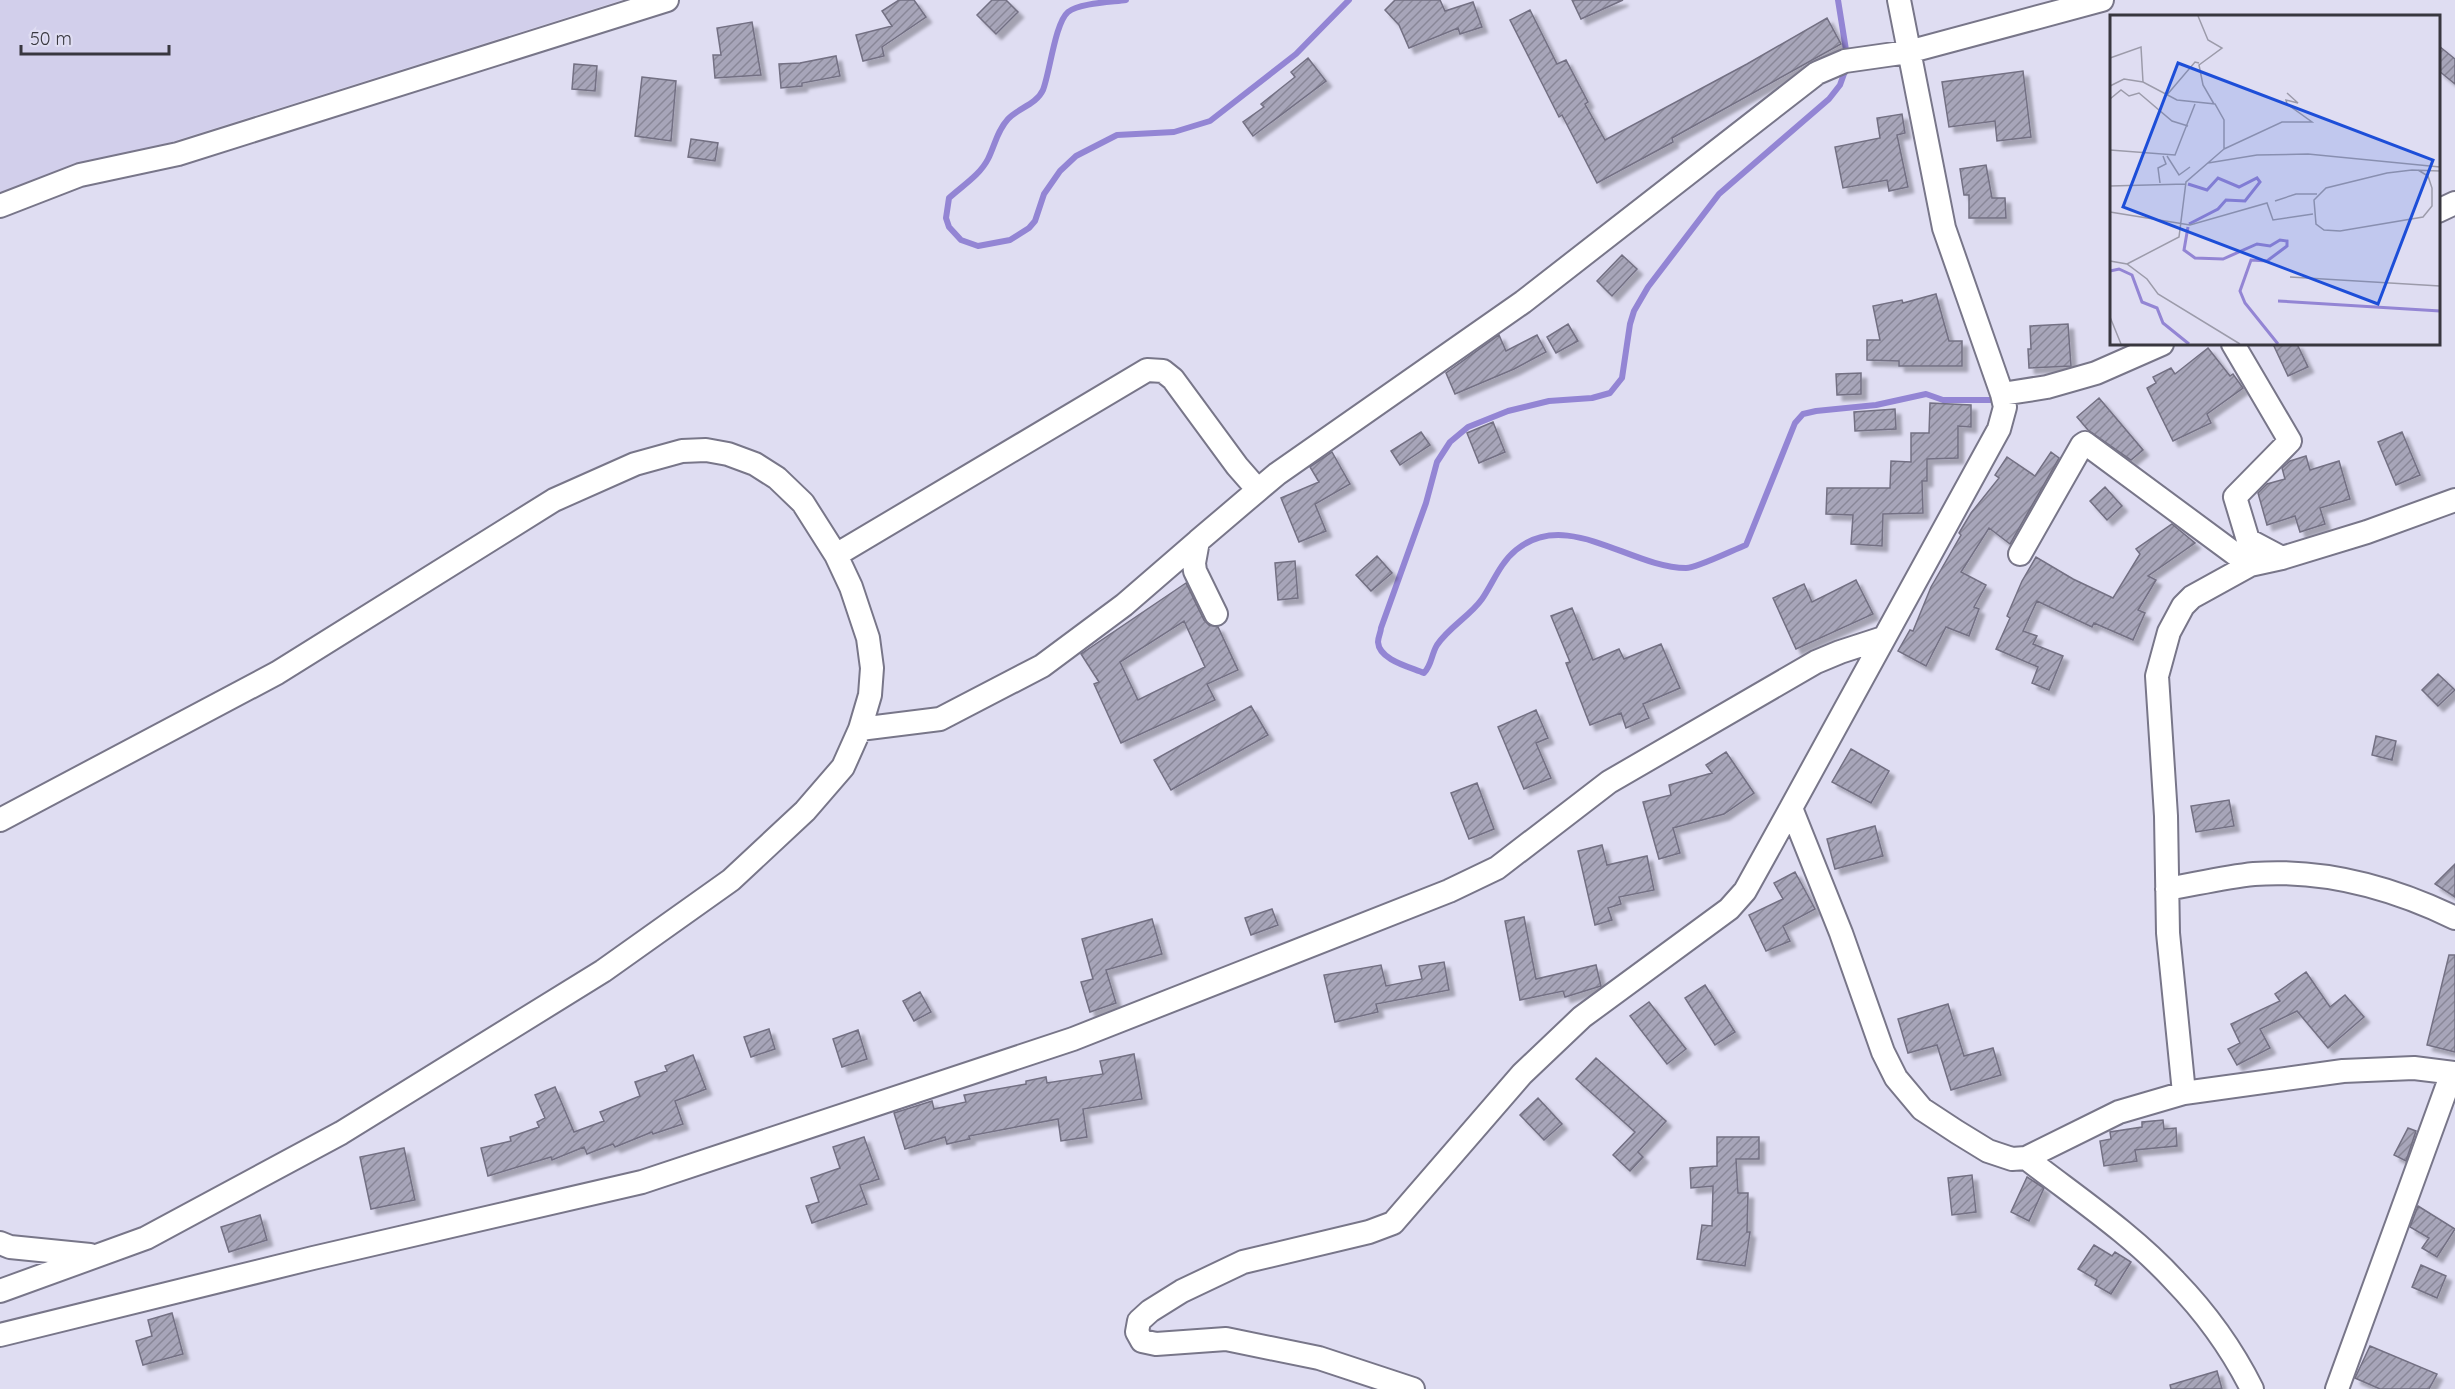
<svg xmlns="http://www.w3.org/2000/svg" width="2455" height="1389" viewBox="0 0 2455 1389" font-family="Quicksand,sans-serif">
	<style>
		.built { fill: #d2cfeb }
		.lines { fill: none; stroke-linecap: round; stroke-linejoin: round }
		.stream { stroke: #9385d4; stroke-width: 6 }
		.building { fill: url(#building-hatch); stroke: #737083; stroke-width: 1.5; fill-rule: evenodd; filter: url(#shadow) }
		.minor-casing { stroke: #787689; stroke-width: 26 }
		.minor { stroke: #fff; stroke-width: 22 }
		.inset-river { fill: none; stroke: #9385d4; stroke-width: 3 }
		.inset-road { fill: none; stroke: #9c9baa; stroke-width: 1.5 }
		.view { fill: #1d4ed8; fill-opacity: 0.15; stroke: #1d4ed8; stroke-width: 3 }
		.inset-edge { fill: none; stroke: #38373f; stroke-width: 3 }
	</style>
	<defs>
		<pattern id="building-hatch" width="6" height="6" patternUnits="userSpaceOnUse" patternTransform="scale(1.5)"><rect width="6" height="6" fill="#a7a5b9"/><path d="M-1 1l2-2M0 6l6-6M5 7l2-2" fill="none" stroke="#898798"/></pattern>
		<filter id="shadow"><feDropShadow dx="5.5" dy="5.5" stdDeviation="1.5" flood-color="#0004"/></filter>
	</defs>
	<rect width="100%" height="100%" fill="#dfddf2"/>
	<path class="built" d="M0 0H622L0 196Z"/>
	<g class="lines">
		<path class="stream" d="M1126 0C1112 2 1079 3 1068 12 1055 23 1050 72 1043 90 1036 105 1018 108 1008 119 997 131 995 145 988 159 980 175 962 186 949 198L946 218 949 227 961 240 978 246 1010 240 1029 228 1035 221 1044 194 1060 171 1076 156 1117 135 1174 132 1210 121 1296 54 1349 0
			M1838 0 1846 50
			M1845 71 1840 85 1829 99 1719 194 1648 287 1634 311 1630 324 1622 378 1610 393 1592 398 1549 401 1508 411 1468 427 1450 442 1437 462 1426 503 1381 628C1381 632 1378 637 1378 642 1379 660 1410 667 1424 673 1432 665 1431 655 1437 645 1449 627 1470 616 1482 599 1493 583 1500 563 1516 550 1567 508 1631 568 1686 568 1697 568 1733 550 1746 545L1795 423 1803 414 1816 411 1876 405 1926 394 1943 400H1990"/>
	</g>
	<path class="building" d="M899 0H914L926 17 882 47 884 56 863 61 856 35 892 26 882 11Z
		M992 0H1006L1018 12 996 34 977 15Z
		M1395 0H1440L1445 11 1473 2 1482 27 1460 34 1458 28 1409 48 1399 25 1385 10Z
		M1572 0H1623L1581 19Z
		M1530 10 1557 64 1566 60 1588 102 1585 104 1605 140 1747 64 1827 18 1841 44 1672 138 1673 142 1597 183 1562 115 1559 117 1510 20Z
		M752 22 761 75 715 78 713 55H721L717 28Z
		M2439 46 2455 59V84L2439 71Z
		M836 56 840 76 802 83V86L781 88 779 64 800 63Z
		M1308 58 1326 81 1253 136 1243 122 1264 107 1261 104 1295 77 1291 72Z
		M574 64 597 66 595 91 572 89Z
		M2023 71 2031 137 1997 141 1995 121 1949 127 1942 82Z
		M642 77 676 81 671 141 635 136Z
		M1902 114 1905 133 1897 135 1908 187 1889 191 1887 180 1843 188 1835 147 1880 138 1877 118Z
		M691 139 718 143 715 161 688 157Z
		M1986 165 1992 198H2005L2006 218H1969V195H1964L1960 169Z
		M1622 255 1637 269 1612 296 1597 281Z
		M1936 294 1949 341H1962V366H1899V361L1867 360V340H1880L1873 306 1902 300 1903 303Z
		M1568 324 1578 341 1556 353 1547 337Z
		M2068 324 2071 366 2029 368 2028 349H2031L2030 326Z
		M1499 335 1506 351 1537 335 1546 352 1514 369 1455 394 1446 373Z
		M2273 344H2297L2308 367 2288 376Z
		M2208 348 2230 376 2233 374 2243 388 2207 414 2211 423 2173 441 2147 388 2156 383 2153 377 2171 368 2175 374Z
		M1861 373V394L1837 395 1836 374Z
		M2099 398 2143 450 2131 460 2088 430 2077 417Z
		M1930 403 1971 405V427L1958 426V458L1927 459V481H1922L1923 513 1883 514 1882 546 1851 544 1853 515 1826 514 1827 488H1890L1891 461 1911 462V433H1929Z
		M1895 409 1896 429 1855 431 1854 412Z
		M1493 422 1505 452 1479 463 1467 433Z
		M1421 432 1430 445 1400 465 1391 451Z
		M2402 432 2420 475 2396 485 2378 442Z
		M1332 452 1350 484 1315 504 1326 531 1299 542 1281 498 1319 482 1310 467Z
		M2051 452 2059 458 2010 544 1989 528 1961 572 1986 585 1974 607 1979 609 1969 636 1946 627 1926 666 1898 651 1910 630 1913 631 1931 587 1961 535 1959 533 1971 513 1999 478 1995 475 2007 457 2035 476Z
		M2306 456 2310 470 2339 461 2350 499 2320 508 2325 524 2300 532 2295 516 2267 525 2258 493 2267 484 2285 479 2282 468 2290 461Z
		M2105 487 2122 506 2107 520 2090 501Z
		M2172 524 2195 543 2148 576 2156 580 2138 610 2145 613 2133 640 2094 623 2092 627 2037 601 2023 631 2037 636 2033 644 2063 656 2049 690 2032 683 2038 667 1996 649 2010 618 2007 616 2022 581 2036 557 2073 579 2113 598 2140 554 2136 549Z
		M1377 556 1392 573 1371 591 1356 575Z
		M1295 561 1298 598 1278 600 1275 563Z
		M1856 580 1873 614 1796 649 1773 598 1804 584 1812 602Z
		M1186 583 1204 620 1209 625 1218 627 1238 670 1207 684 1215 700 1121 743 1094 684 1099 682 1081 654ZM1184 621 1205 667 1138 700 1120 662Z
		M1572 608 1593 660 1619 649 1624 659 1661 644 1680 688 1643 704 1649 718 1626 728 1621 713 1590 725 1566 663 1570 662 1551 616Z
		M2438 674 2455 690 2438 706 2422 690Z
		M1251 706 1268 735 1171 790 1154 760Z
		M1536 710 1548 738 1536 743 1551 778 1524 789 1498 727Z
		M2376 736 2396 741 2392 760 2372 755Z
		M1851 749 1889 771 1871 803 1832 782Z
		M1726 752 1754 793 1724 814 1673 828 1680 853 1659 859 1643 802 1671 795 1669 785 1712 773 1706 765Z
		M1477 783 1494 829 1469 839 1451 793Z
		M2229 800 2234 826 2196 832 2191 806Z
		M1875 826 1883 856 1835 869 1827 839Z
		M1602 845 1607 865 1647 856 1654 890 1619 897 1621 904 1608 908 1612 920 1595 925 1578 851Z
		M2455 864V897L2435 884Z
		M1795 872 1815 909 1783 926 1790 941 1766 951 1749 915 1783 899 1774 883Z
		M1272 909 1278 925 1251 935 1245 918Z
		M1524 917 1536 979 1596 965 1601 986 1565 997 1563 991 1520 1000 1505 921Z
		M1152 919 1162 954 1106 970 1116 1003 1090 1012 1081 982 1093 979 1082 939Z
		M2449 955H2455V1052L2427 1045Z
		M1444 962 1449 990 1376 1004 1378 1012 1335 1022 1324 975 1381 965 1386 986 1422 979 1419 966Z
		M2306 972 2330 1007 2345 995 2364 1017 2328 1048 2297 1011 2260 1029 2270 1048 2237 1065 2228 1049 2240 1043 2231 1024 2280 1001 2275 994Z
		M1705 985 1735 1032 1715 1045 1685 998Z
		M920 992 931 1012 914 1021 903 1001Z
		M1649 1002 1686 1049 1667 1064 1630 1016Z
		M1948 1004 1964 1056 1993 1048 2001 1075 1951 1090 1937 1045 1908 1053 1898 1019Z
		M769 1029 775 1049 751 1057 744 1037Z
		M858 1030 867 1059 842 1067 833 1039Z
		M1134 1054 1142 1099 1083 1109 1087 1137 1061 1141 1058 1119 969 1136 970 1139 947 1144 945 1137 905 1149 894 1113 932 1101 934 1109 966 1102 964 1095 1026 1084V1081L1046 1077 1047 1083 1103 1074 1100 1061Z
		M693 1055 706 1089 675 1101 683 1124 653 1134 652 1132 615 1147 613 1144 587 1154 584 1147 552 1160 551 1157 488 1176 481 1148 511 1141 510 1137 539 1127 537 1122 545 1118 535 1095 555 1087 574 1132 604 1121 600 1112 640 1096 635 1082 667 1071 665 1066Z
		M1596 1058 1666 1121 1638 1152 1643 1157 1630 1171 1613 1155 1635 1132 1576 1079Z
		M1538 1098 1562 1124 1544 1140 1520 1115Z
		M2163 1120 2164 1129 2176 1128 2177 1146 2135 1150 2137 1161 2104 1166 2100 1141 2111 1139 2110 1132 2142 1127V1122Z
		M2408 1128 2416 1131 2406 1161 2394 1155Z
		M864 1137 879 1179 860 1185 867 1204 812 1223 806 1206 819 1202 811 1178 840 1168 833 1147Z
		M1717 1137H1759V1159H1736L1738 1193H1748L1747 1232H1750L1745 1266 1697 1259 1702 1225 1712 1226 1713 1186 1691 1188 1690 1168 1717 1166Z
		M404 1148 415 1200 371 1209 360 1157Z
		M1972 1175 1976 1212 1952 1215 1948 1178Z
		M2027 1177 2044 1188 2029 1221 2011 1212Z
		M2418 1206 2455 1229 2437 1257 2422 1248 2429 1238 2410 1227Z
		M260 1215 267 1240 229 1252 221 1227Z
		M2094 1245 2112 1256 2115 1252 2131 1262 2111 1294 2095 1285 2097 1280 2078 1269Z
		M2421 1265 2446 1276 2437 1298 2412 1287Z
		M172 1313 183 1354 143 1365 136 1341 152 1336 148 1320Z
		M2370 1346 2437 1374 2429 1389H2380L2355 1378Z
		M2217 1371 2222 1389H2171L2170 1385Z"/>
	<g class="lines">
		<g class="minor-casing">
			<path id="minor" d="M1899 0 1944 228 2002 394 2005 407 1999 429 1791 808 1841 933 1883 1052 1896 1078 1922 1109 1957 1132 1988 1151 2012 1159 2026 1158 2119 1112 2184 1093 2343 1071 2414 1068 2455 1073
				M0 206 80 175 178 154 667 0
				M2438 211 2455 203
				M2233 344 2290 441 2235 497 2248 540 2282 558
				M2002 394 2047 387 2096 373 2162 344
				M2020 554 2082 445 2085 443 2250 565
				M836 555 1147 370 1163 371 1173 379 1237 466 1258 490 1277 474 1523 302 1817 73 1845 61 1908 52 2102 0
				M1216 614 1195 571 1194 563 1198 541 1258 490
				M860 729 940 719 1042 666 1124 605 1198 541
				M0 820 277 673 554 500 635 464 682 451 706 450 728 454 755 464 777 478 803 503 836 555 851 587 868 638 872 668 870 695 860 729 843 767 805 811 731 880 603 971 341 1133 146 1238 0 1291
				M2167 889C2196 884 2225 877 2254 874 2323 869 2393 888 2455 918
				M2184 1093 2168 933 2166 816 2157 676 2169 632 2183 606 2192 597 2250 565 2282 558 2367 532 2455 500
				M2026 1158C2076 1197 2132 1234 2175 1281 2205 1312 2233 1351 2252 1389
				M0 1243 10 1247 90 1255
				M0 1335 313 1258 642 1182 1073 1039 1449 891 1497 868 1609 782 1816 662 1840 652 1883 638
				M1413 1389 1319 1358 1226 1339 1156 1344 1142 1341 1137 1332 1139 1321 1150 1311 1182 1291 1243 1262 1369 1232 1393 1223 1522 1074 1582 1017 1729 909 1745 891 1791 808
				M2337 1389 2452 1073"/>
		</g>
		<use href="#minor" class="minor"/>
	</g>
	<g transform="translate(2110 15)">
		<rect width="330" height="330" fill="#dfddf2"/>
		<path class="inset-river" d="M78 169 97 175 108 163 129 172 147 163 150 167 135 186 116 185 108 194 79 209M78 212 74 235 85 243 113 244 147 229 160 231 170 225 177 226V231L157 246 141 245 130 276 135 288 168 329M0 256 9 254 22 260 32 287 47 293 53 308 79 329M168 286 330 296"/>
		<path class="inset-road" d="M88 1 98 25 112 33 89 50 93 70 104 89M0 43 31 32 33 67M0 71 14 64 33 67 67 85 105 89 114 105V134L76 167 69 222 17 249M56 81 85 47 89 48M0 84 11 75 19 81 29 78 62 106 78 111M114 134 172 107H202L177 89 176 85 188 88 177 78M0 135 65 140 85 89M57 141 69 160 80 152M98 148 147 140 198 139 330 152M308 155 318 161 322 173V191L313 202 230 216 214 215 206 209 204 185 216 173 277 158 302 155 330 156M50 168 48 153 56 149 53 141M0 171 76 169M165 186 186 179H207M0 197 80 210 157 188 163 205 203 199M0 246 17 249 37 264 48 279 130 329M180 262 330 271M0 302 11 329"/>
		<path class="view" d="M68 48 323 145 268 289 13 192Z"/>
		<rect width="330" height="330" class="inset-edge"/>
	</g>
	<path d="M21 45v9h148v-9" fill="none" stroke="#38373f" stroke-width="3"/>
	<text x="30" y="45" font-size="18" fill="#38373f" stroke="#dfddf2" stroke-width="4.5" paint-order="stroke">50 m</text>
</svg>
